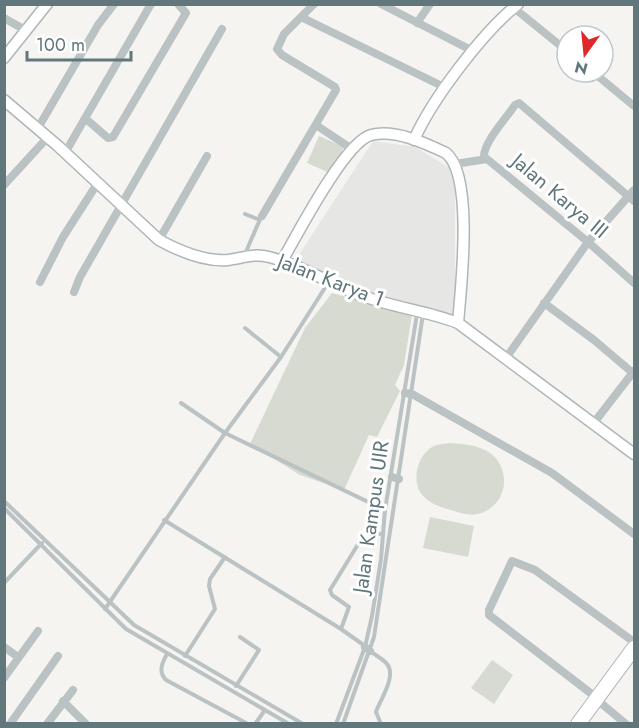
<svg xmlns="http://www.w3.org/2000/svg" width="639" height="728" viewBox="0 0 639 728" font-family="Jost,sans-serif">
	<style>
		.built { fill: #e6e6e5 }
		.pitch { fill: #d6dad1 }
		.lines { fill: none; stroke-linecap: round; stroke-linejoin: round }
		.secondary-casing { stroke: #aeb6b8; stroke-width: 13 }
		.highway-casing { stroke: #afb5b7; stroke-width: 16 }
		.lane { stroke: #bbc2c4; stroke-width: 4 }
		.street { stroke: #bbc2c4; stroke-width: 8 }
		.secondary { stroke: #fff; stroke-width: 10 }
		.highway { stroke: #fff; stroke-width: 14 }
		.labels { text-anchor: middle; stroke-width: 6; stroke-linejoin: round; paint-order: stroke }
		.street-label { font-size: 21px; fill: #61777c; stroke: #fff }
	</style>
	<rect width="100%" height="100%" fill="#f5f4f1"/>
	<path class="built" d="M373 141 415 147 455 171V318L365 297 293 264Z"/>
	<path class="pitch" d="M319 136 344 147 332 174 307 163Z
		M332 293 412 315 404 365 395 385 400 391 377 437 369 435 344 490 300 475 250 444 305 328Z
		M450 443C463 444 479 445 490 453 513 470 507 507 478 514 469 516 460 513 451 510 440 507 427 503 420 492 412 478 418 455 432 447 437 444 444 444 450 443Z
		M430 517 474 526 468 557 423 548Z
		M492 660 513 675 494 704 471 688Z"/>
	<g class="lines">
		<g class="secondary-casing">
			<path id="secondary" d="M4 58 47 4
				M4 100 58 146 159 240C179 251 204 262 228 260 243 258 254 253 269 257 302 265 333 286 366 297 396 308 428 311 458 323L634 454
				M414 140C432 99 483 32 518 4
				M282 261C297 235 345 142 371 135 395 129 425 143 446 153 474 175 461 288 458 323"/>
		</g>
		<g class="highway-casing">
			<path id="highway" d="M578 724 634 648"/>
		</g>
		<path class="lane" d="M245 214 260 220
			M245 254 261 217
			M245 328 281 357
			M181 403 225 433 385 510
			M4 501 134 625 303 724
			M4 508 126 629 289 724
			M164 520 341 629 365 646
			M4 583 42 543
			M105 609 225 433 281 357 328 283
			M341 629 349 607 332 595 330 590 365 533 383 534
			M370 651C375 655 383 659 387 664 397 676 380 700 376 712L381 724
			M167 654C162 663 158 672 166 680L248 724
			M185 656 215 609 209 586 210 579 225 557
			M236 686 259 650 240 637
			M255 724 265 710
			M336 724 365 647 372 616 381 559 385 510 417 314
			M343 724 374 637 423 314"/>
		<path class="street" d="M381 4 473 51
			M514 8 567 51
			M4 18 25 30
			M303 18 446 88
			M417 23 430 4
			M593 72 634 106
			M86 119 108 138 113 137 186 13 178 4
			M316 125 352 149
			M38 128 98 25 114 4
			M65 153 151 4
			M487 159 484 157C483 143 507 117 515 105L519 103 634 201
			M455 164 487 159 588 242 634 283
			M4 185 48 137
			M262 216 336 90 335 87 282 55 277 49 284 34 314 4
			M159 240 207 156
			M40 282 63 237 97 184
			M74 292 80 277 222 29
			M544 303 594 340 634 374
			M506 358 588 242 634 190
			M405 393 412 394 552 473 634 534
			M593 424 634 371
			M392 477 399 479
			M4 647 18 657
			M365 647 370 651
			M4 678 38 631
			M597 698 489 615V610L512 561 535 570 634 642
			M63 701 86 724
			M602 704 626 724
			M10 724 58 656
			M47 724 73 690"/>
		<use href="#secondary" class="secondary"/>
		<use href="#highway" class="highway"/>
	</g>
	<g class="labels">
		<g class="street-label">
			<text transform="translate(560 196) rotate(40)" y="7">Jalan Karya III</text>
			<text transform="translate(331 280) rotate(21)" y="7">Jalan Karya 1</text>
			<text transform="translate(371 517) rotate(-82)" y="7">Jalan Kampus UIR</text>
		</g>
	</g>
	<rect width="639" height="728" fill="none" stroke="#61777c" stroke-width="12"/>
	<g transform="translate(585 54) rotate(195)"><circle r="28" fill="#ffffff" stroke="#c0c9cb" stroke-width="1.5"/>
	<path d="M0-4.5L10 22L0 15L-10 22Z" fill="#df2828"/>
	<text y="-9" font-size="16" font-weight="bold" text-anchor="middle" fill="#61777c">N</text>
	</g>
	<path d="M27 51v9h104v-9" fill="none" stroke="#61777c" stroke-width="3"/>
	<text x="36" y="51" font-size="18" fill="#61777c" stroke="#ffffff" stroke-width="4.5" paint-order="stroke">100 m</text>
</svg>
